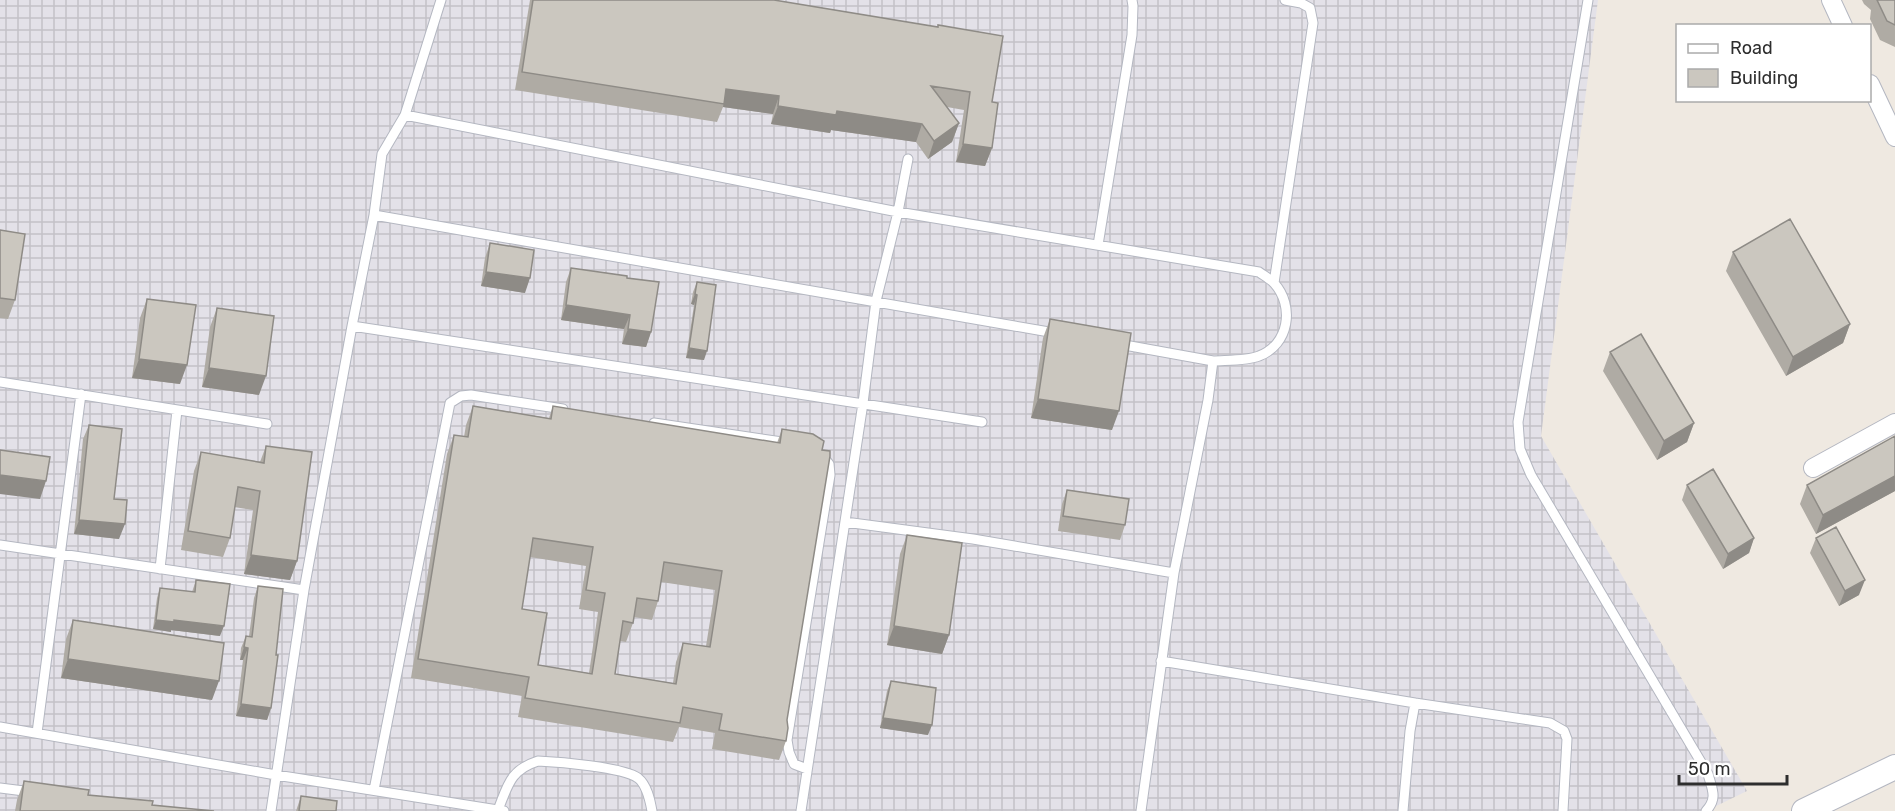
<svg xmlns="http://www.w3.org/2000/svg" width="1895" height="811" viewBox="0 0 1895 811" font-family="Rubik,sans-serif">
	<style>
		.industrial { fill: url(#industrial-grid) }
		.lines { fill: none; stroke-linecap: round; stroke-linejoin: round }
		.lane-casing { stroke: #b4b7c1; stroke-width: 11 }
		.street-casing { stroke: #b4b7c1; stroke-width: 20 }
		.secondary-casing { stroke: #b4b7c1; stroke-width: 26 }
		.lane { stroke: #fff; stroke-width: 9 }
		.street { stroke: #fff; stroke-width: 18 }
		.secondary { stroke: #fff; stroke-width: 24 }
		.wall { fill: #afaba4; fill-rule: evenodd }
		.shaded-wall { fill: #8e8b86 }
		.building { fill: #cbc7bf; stroke: #8e8b86; stroke-width: 1.5; fill-rule: evenodd }
	</style>
	<defs>
		<pattern id="industrial-grid" width="8" height="8" patternUnits="userSpaceOnUse" patternTransform="scale(1.5)"><rect width="8" height="8" fill="#e3e1e8"/><path d="M0 4h8M4 0v8" fill="none" stroke="#c3c1c7"/></pattern>
	</defs>
	<rect width="100%" height="100%" fill="#efe9e1"/>
	<path class="industrial" d="M0 0H1598L1541 436 1747 791 1706 811H0Z"/>
	<g class="lines">
		<g class="lane-casing">
			<path id="lane" d="M1588 0 1518 422 1520 449 1531 475 1708 774C1712 789 1718 798 1706 811
				M405 115 441 0
				M374 215 1055 333
				M1098 245 1132 35 1133 6 1132 0
				M1274 283 1313 23 1310 8 1301 3 1285 0
				M352 326 982 422
				M1119 344 1213 361 1208 400 1174 573 1141 811
				M0 382 267 424
				M654 423 789 443
				M845 522 973 539 1174 573
				M0 545 304 590
				M160 569 177 410
				M1161 661 1415 703
				M0 727 276 775 504 811
				M37 733 81 394
				M807 769 794 764 789 752 787 740 830 475 829 464 821 454
				M0 788 32 792
				M374 790 450 403 461 396 471 395 563 409
				M498 810C508 785 510 770 538 761 558 762 623 767 638 778 647 785 650 800 652 811
				M271 811 304 590 352 326 374 215 382 154 405 115 898 212 1259 272C1263 275 1270 279 1274 283 1295 306 1289 345 1259 356 1247 361 1226 360 1213 361
				M801 811 863 403 876 301 898 212 908 159
				M1403 811 1410 731 1415 703 1550 723 1564 731 1567 739 1563 811"/>
		</g>
		<g class="street-casing">
			<path id="street" d="M1831 0 1843 26
				M1870 84 1895 137
				M1813 468 1895 423"/>
		</g>
		<g class="secondary-casing">
			<path id="secondary" d="M1804 811 1895 767"/>
		</g>
		<use href="#lane" class="lane"/>
		<use href="#street" class="street"/>
		<use href="#secondary" class="secondary"/>
	</g>
	<path class="wall" d="M530 0H774L992 102V148L985 166 956 162 964 110 947 107 959 123 952 142 928 159 916 142 831 130 830 133 771 124 773 114 723 107 717 122 515 90Z
		M1862 0H1895V47L1880 40 1870 19 1871 10 1864 4Z
		M0 230 15 300 8 319 0 318Z
		M490 243 525 293 481 286 485 258Z
		M1733 252 1850 324 1843 343 1786 376 1726 271Z
		M571 268 627 278 651 332 646 347 622 344 624 329 561 320 566 282Z
		M697 282 704 360 686 358 694 305 691 304 693 292Z
		M147 299 180 384 132 378 140 318Z
		M217 308 259 395 202 387 210 327Z
		M1050 319 1112 430 1031 418 1043 338Z
		M1610 352 1694 423 1687 442 1657 460 1603 371Z
		M473 406 549 418 553 406 777 443 782 429 787 720 786 741 779 760 712 749 715 733 679 727 673 742 518 717 522 696 411 678 447 454 454 435 464 437 466 425ZM530 557 586 566 579 609 598 612 589 673 538 665 522 609ZM661 582 715 590 706 646 683 643 676 662 673 683 615 674 620 641 626 642 633 623 634 617 652 620 658 601Z
		M89 425 114 499 119 539 74 534 83 439Z
		M1895 436V491L1816 534 1800 504 1807 485Z
		M266 446 297 561 290 580 244 574 253 510 234 507 230 538 223 557 181 550 194 471 201 452 260 462Z
		M1687 485 1754 538 1749 553 1723 569 1682 500Z
		M1067 490 1125 525 1120 540 1058 531 1062 504Z
		M907 535 949 635 942 654 887 645 900 554Z
		M1816 538 1859 595 1839 606 1810 553Z
		M196 580 220 636 171 630V632L153 629 157 598 160 588 192 592Z
		M258 586 276 655 271 708 267 720 236 716 243 660H240L241 648 246 636H249L254 598Z
		M73 620 212 700 61 678 66 639Z
		M891 681 928 735 880 728 887 691Z
		M24 781 88 795 152 805 214 811H15L17 800Z
		M301 796 336 811H296Z"/>
	<path class="shaded-wall" d="M726 89 779 96 773 114 723 107Z
		M778 106 837 111 922 124 916 142 831 130 830 133 771 124Z
		M959 123 952 142 928 159 934 141Z
		M963 144 992 148 985 166 956 162Z
		M486 272 530 278 525 293 481 286Z
		M695 294 697 295 694 305 691 304Z
		M566 305 630 315 624 329 561 320Z
		M1850 324 1843 343 1786 376 1793 357Z
		M628 329 651 332 646 347 622 344Z
		M689 348 707 351 704 360 686 358Z
		M139 359 187 365 180 384 132 378Z
		M209 368 266 376 259 395 202 387Z
		M1038 399 1119 411 1112 430 1031 418Z
		M1694 423 1687 442 1657 460 1664 441Z
		M0 475 46 481 40 499 0 494Z
		M1895 476V491L1816 534 1823 515Z
		M79 520 125 524 119 539 74 534Z
		M1754 538 1749 553 1723 569 1728 554Z
		M251 555 297 561 290 580 244 574Z
		M1865 580 1859 595 1839 606 1845 591Z
		M156 620H174L224 626 220 636 171 630V632L153 629Z
		M894 626 949 635 942 654 887 645Z
		M244 647 248 648 243 660H240Z
		M68 659 219 681 212 700 61 678Z
		M241 704 271 708 267 720 236 716Z
		M883 718 932 725 928 735 880 728Z"/>
	<path class="building" d="M533 0H774L938 27V25L1003 36 992 102 998 103 992 148 963 144 970 92 931 86 959 123 934 141 922 124 837 111 836 115 778 106 779 96 726 89 724 104 522 72Z
		M1877 0H1895V25L1887 21Z
		M1790 219 1850 324 1793 357 1733 252Z
		M0 230 25 234 15 300 0 298Z
		M490 243 534 250 530 278 486 272Z
		M571 268 627 276V278L659 282 651 332 628 329 630 315 566 305Z
		M697 282 716 285 707 351 689 348 697 295 695 294Z
		M147 299 196 305 187 365 139 359Z
		M217 308 274 316 266 376 209 368Z
		M1050 319 1131 333 1119 411 1038 399Z
		M1641 334 1694 423 1664 441 1610 352Z
		M473 406 551 419 553 406 780 443 782 429 813 434 824 441 822 450 830 451V456L787 720 788 728 786 741 719 730 722 714 683 707 680 723 525 698 529 677 418 659 454 435 468 437ZM533 538 593 547 586 590 605 593 592 674 538 665 547 613 522 609ZM664 562 722 571 710 647 683 643 676 684 615 674 623 621 633 623 637 598 658 601Z
		M89 425 122 429 114 499 127 500 125 524 79 520Z
		M1895 436V476L1823 515 1807 485Z
		M266 446 312 452 297 561 251 555 260 491 238 487 230 538 188 531 201 452 264 463Z
		M0 450 50 457 46 481 0 475Z
		M1713 469 1754 538 1728 554 1687 485Z
		M1067 490 1129 499 1125 525 1063 516Z
		M1836 527 1865 580 1845 591 1816 538Z
		M907 535 962 543 949 635 894 626Z
		M196 580 230 584 224 626 174 620V622L156 620 160 588 195 592Z
		M258 586 283 589 276 655H278L271 708 241 704 248 648 244 647 246 636 252 637Z
		M73 620 224 643 219 681 68 659Z
		M891 681 936 688 932 725 883 718Z
		M24 781 89 790 88 795 153 801 152 805 214 811H20Z
		M301 796 337 801 336 811H299Z"/>
	<rect x="1676" y="24" width="195" height="78" fill="#ffffff" stroke="#ababab" stroke-width="1.5"/>
	<rect x="1688" y="44" width="30" height="9" fill="#ffffff" stroke="#ababab" stroke-width="1.5"/>
	<text x="1730" y="54" font-size="18" fill="#2e2e2e">Road</text>
	<rect x="1688" y="69" width="30" height="18" fill="#cbc7bf" stroke="#ababab" stroke-width="1.5"/>
	<text x="1730" y="84" font-size="18" fill="#2e2e2e">Building</text>
	<path d="M1679 775v9h108v-9" fill="none" stroke="#2e2e2e" stroke-width="3"/>
	<text x="1688" y="775" font-size="18" fill="#2e2e2e" stroke="#ffffff" stroke-width="4.5" paint-order="stroke">50 m</text>
</svg>
